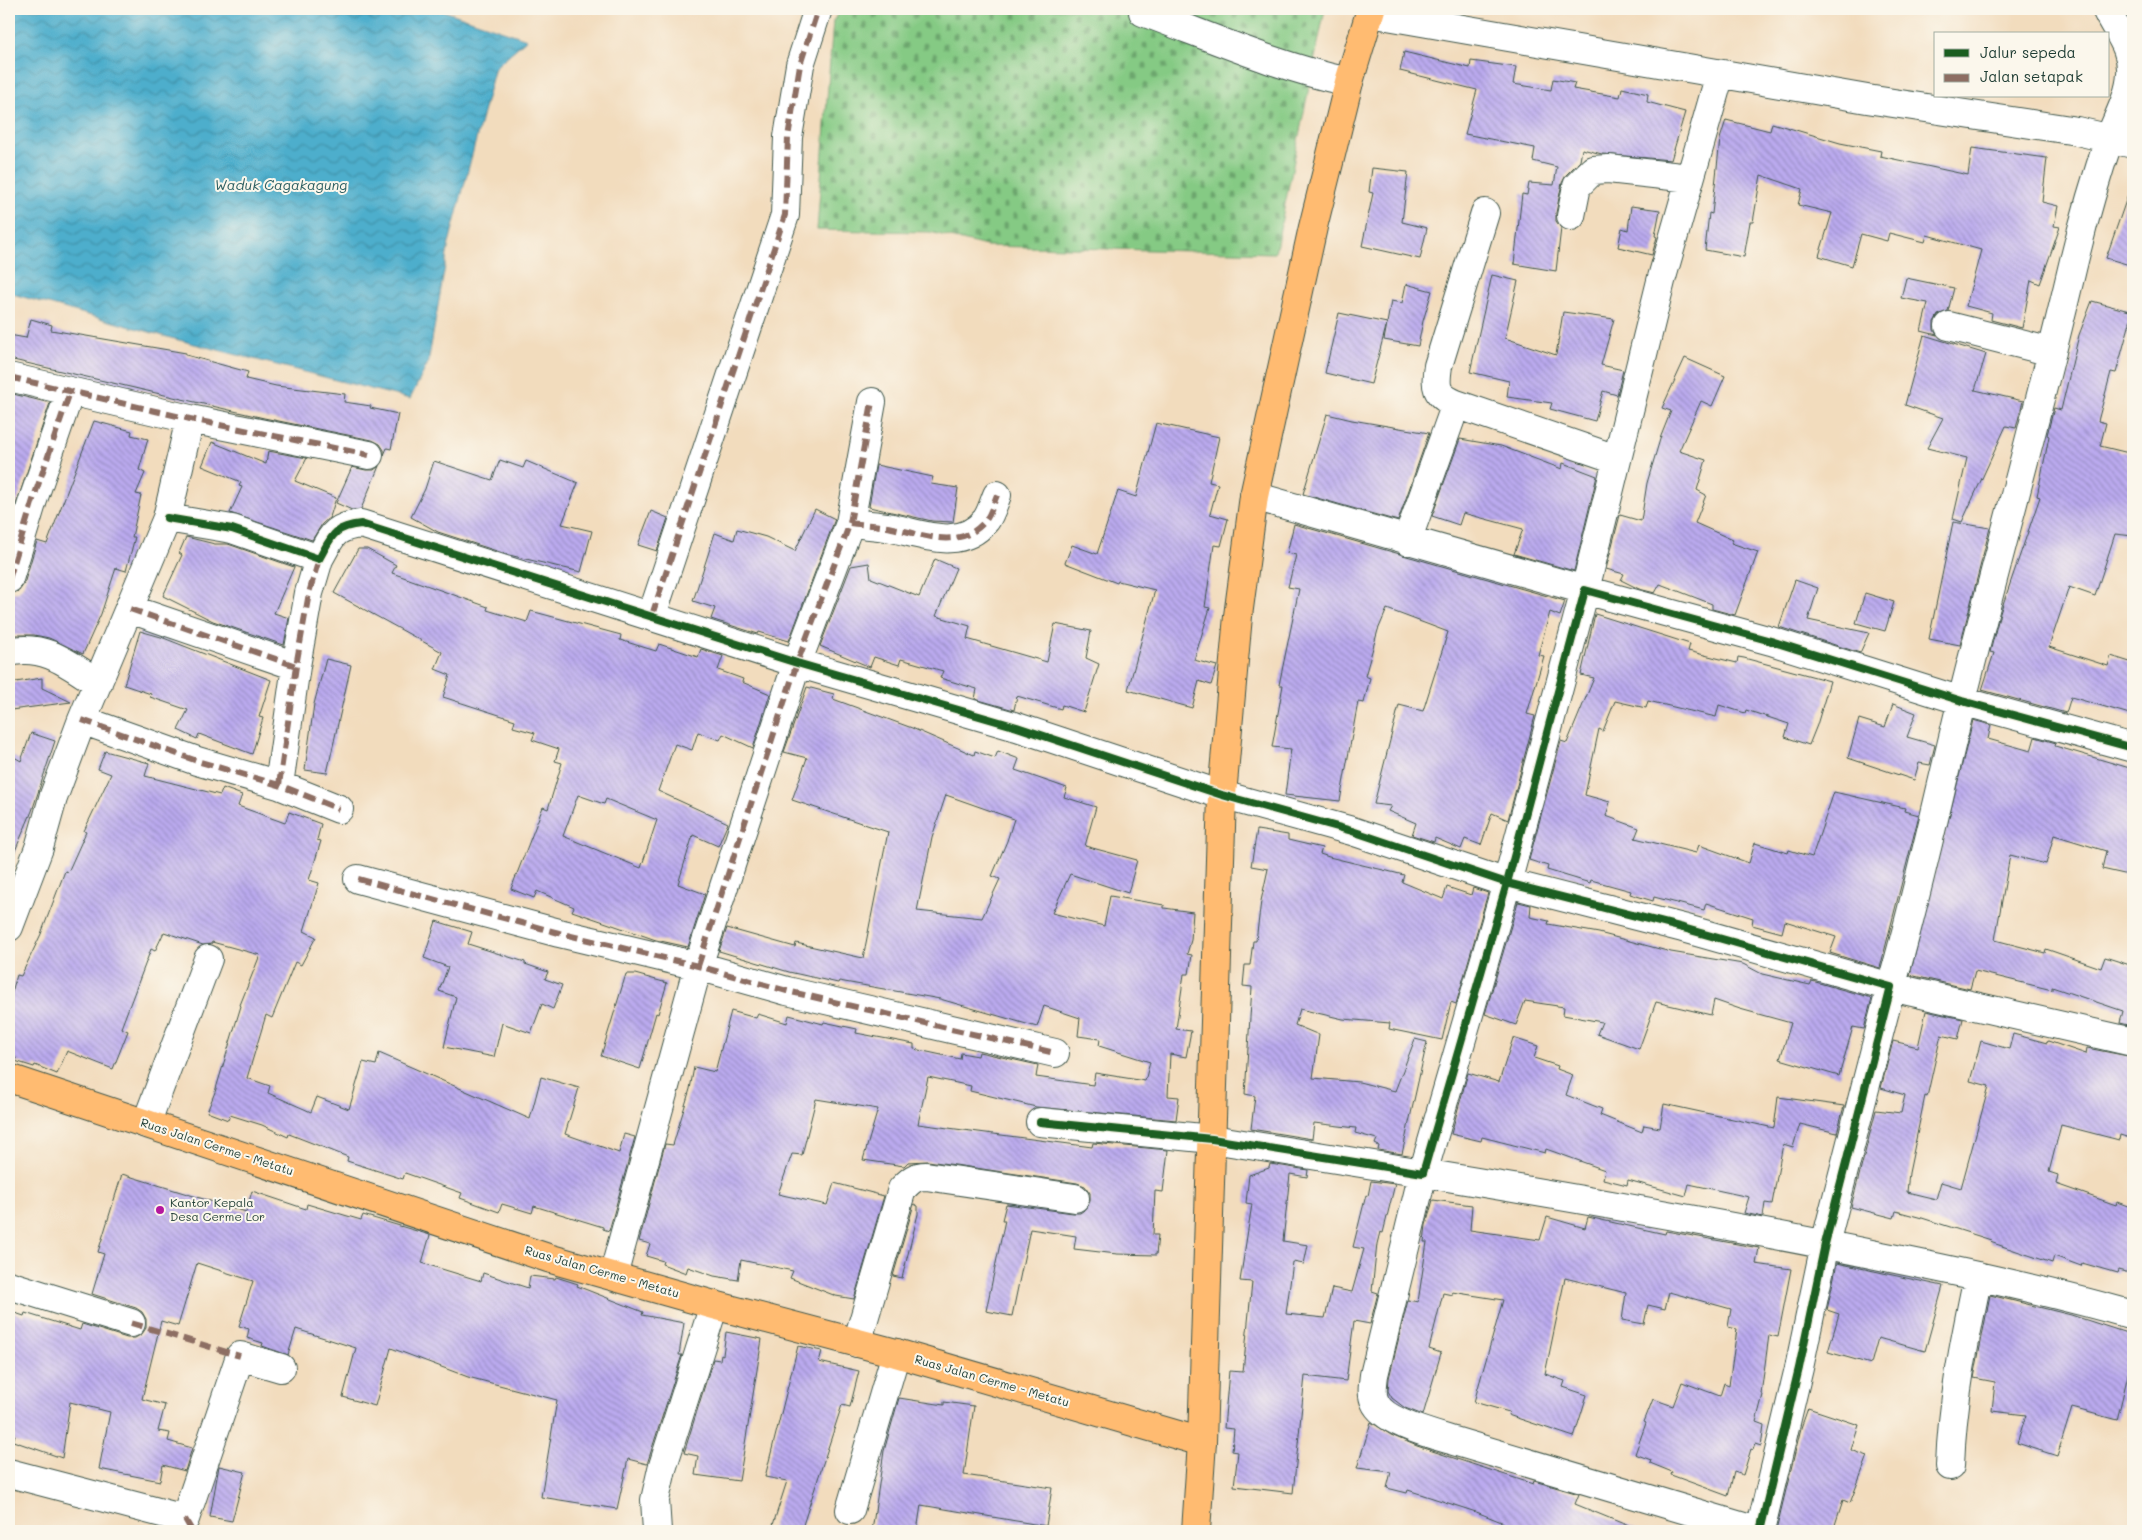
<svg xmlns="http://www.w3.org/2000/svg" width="2142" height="1540" viewBox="0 0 2142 1540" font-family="Mali,sans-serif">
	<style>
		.cemetery { fill: url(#cemetery-stones); stroke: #52845c }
		.water { fill: url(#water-waves); stroke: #367680 }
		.building { fill: url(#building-back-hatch); fill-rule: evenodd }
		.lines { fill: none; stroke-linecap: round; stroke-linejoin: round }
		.minor-casing { stroke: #3f5549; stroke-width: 30 }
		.major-casing { stroke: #3f5549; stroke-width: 30 }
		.highway-casing { stroke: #3f5549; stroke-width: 30 }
		.minor { stroke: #fff; stroke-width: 28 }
		.major { stroke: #ffbb71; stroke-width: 28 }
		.highway { stroke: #ffbb71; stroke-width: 28 }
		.quiet { stroke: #8d6e63; stroke-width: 6; stroke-dasharray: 12 6; stroke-linecap: butt }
		.cycleway-casing { stroke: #fbf7ec; stroke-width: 11 }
		.cycleway { stroke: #1b5e20; stroke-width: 8 }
		.poi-dot { fill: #b5179e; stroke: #fbf7ec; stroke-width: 2 }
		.labels { text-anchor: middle; stroke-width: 4; stroke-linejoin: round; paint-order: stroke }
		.street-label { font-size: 12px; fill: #1f3d34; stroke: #fbf7ec }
		.poi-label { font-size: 12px; fill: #1f3d34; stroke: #fbf7ec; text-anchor: start }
		.water-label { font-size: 14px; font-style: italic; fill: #2d5f62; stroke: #fbf7ec }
	</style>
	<defs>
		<pattern id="cemetery-stones" width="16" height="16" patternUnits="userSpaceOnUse" patternTransform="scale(1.25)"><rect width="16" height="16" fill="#85ca84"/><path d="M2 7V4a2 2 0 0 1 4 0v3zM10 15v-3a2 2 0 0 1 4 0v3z" fill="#6ca56d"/></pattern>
		<pattern id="water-waves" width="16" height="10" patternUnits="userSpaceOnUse" patternTransform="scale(1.25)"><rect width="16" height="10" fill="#4daecc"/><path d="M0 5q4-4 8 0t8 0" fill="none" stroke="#3f8fa6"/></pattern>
		<pattern id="building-back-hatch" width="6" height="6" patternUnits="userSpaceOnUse" patternTransform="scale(1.25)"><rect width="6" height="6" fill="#bbaaef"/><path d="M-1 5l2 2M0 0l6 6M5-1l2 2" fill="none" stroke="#978cc2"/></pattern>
	</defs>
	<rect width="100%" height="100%" fill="#fbf7ec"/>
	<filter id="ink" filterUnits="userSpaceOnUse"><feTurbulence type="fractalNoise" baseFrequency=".02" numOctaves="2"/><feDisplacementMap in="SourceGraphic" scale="10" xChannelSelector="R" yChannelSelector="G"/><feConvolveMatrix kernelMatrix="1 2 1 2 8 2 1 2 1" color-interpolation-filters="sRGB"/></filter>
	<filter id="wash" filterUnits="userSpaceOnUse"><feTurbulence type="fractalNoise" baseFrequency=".0096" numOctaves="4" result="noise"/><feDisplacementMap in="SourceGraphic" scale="20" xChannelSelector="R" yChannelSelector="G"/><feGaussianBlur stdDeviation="1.12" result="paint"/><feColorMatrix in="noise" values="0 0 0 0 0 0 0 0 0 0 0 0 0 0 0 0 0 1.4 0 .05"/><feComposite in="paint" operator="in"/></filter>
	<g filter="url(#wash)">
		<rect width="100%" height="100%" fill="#f2dcbd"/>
		<path class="cemetery" d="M841 9H1325L1275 253 986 246 930 232 817 230 833 21Z"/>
		<path class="water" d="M9 9H438L527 39 495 67 449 243 428 363 410 399 171 338 9 293Z"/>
		<g id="blocks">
			<path class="building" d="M1404 52 1470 68 1471 61 1516 67 1513 84 1551 90 1553 79 1575 83 1573 89 1620 97 1622 88 1648 94 1647 102 1685 112 1671 160 1602 154 1582 149 1580 161 1566 175 1562 183 1556 213V221L1561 228 1556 271 1514 264 1522 194 1527 195 1529 183 1554 185 1557 167 1533 161 1535 148 1465 134 1477 90 1400 71Z
				M1726 120 1770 131 1772 123 1840 143 1881 151 1880 156 1968 175 1972 148 2047 158 2042 202 2058 206 2054 226 2060 227 2040 284 2031 280 2022 328 1991 320 1992 313 1966 306 1981 250 1927 235 1925 242 1889 233 1887 241 1861 234 1852 266 1819 256 1832 213 1798 205 1802 189 1761 175 1753 222H1750L1744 257 1705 250 1709 213 1712 214 1720 139Z
				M1372 168 1408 172 1402 222 1427 228 1420 259 1362 246 1373 193 1369 192Z
				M2130 189 2133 190V266L2106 258Z
				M1631 206 1660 210 1655 236 1657 237 1652 255 1618 247 1622 228 1628 230Z
				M1492 275 1518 281 1505 338 1556 355 1563 312 1614 319 1601 365 1623 370 1617 395 1603 391 1595 421 1550 409 1552 403 1507 397 1509 381 1470 372Z
				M1906 278 1954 288 1948 311 1938 315 1934 322V330L1937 335 1921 331 1928 303 1901 298Z
				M1406 284 1432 291 1423 321 1418 346 1384 340 1391 301 1402 303Z
				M2092 301 2133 312 2116 373 2111 372 2098 421 2106 423 2100 446 2133 454V536L2115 534 2095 596 2069 587 2049 647 2108 666 2111 656 2133 663V715L2071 697 2066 713 1982 690 1994 653 1990 652 2000 613 2040 497 2037 496 2046 452 2049 436 2047 435 2054 408 2061 410 2079 335Z
				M1339 313 1387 323 1371 384 1325 373Z
				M31 319 52 325 51 330 186 353V355L248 372 246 379 276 386 345 394 344 402 371 406 370 408 398 414 391 449 387 448 384 455V450L380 444 372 440 264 418 9 359V335L26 338Z
				M1924 335 1986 354 1975 390 2023 401 2016 428 2006 426 1962 522 1953 519 1967 458 1927 448 1943 418 1905 405Z
				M1685 358 1725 376 1712 406 1701 401 1679 451 1706 460 1697 490 1706 495 1695 523 1733 540 1731 543 1758 552 1735 615 1712 609V604L1660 584 1655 593 1639 589 1621 580 1624 574 1606 569 1620 515 1641 521 1647 483 1661 436 1671 411 1662 408Z
				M9 393 50 403 9 526Z
				M1327 414 1352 420 1429 433 1398 521 1303 494Z
				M94 421 132 431 131 435 148 439 139 470 145 473 136 494 141 495 132 537H135L126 571 116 568 101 614 83 654 49 638 34 635H9V594L19 591 24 584 37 541 47 544Z
				M1156 423 1219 437 1209 482 1218 484 1210 514 1228 519 1221 546 1214 545 1205 607 1210 608 1194 660 1217 666 1211 685 1199 681 1192 708 1128 690 1155 590 1118 581 1117 583 1065 563 1072 545 1097 554 1118 491 1136 497Z
				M1460 439 1501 446 1562 469 1563 463 1597 476 1574 571 1514 554 1523 529 1463 513 1459 525 1432 516Z
				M212 442 266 464 268 451 307 458 295 481 336 498 330 517 322 524 312 540 230 513 242 487 239 486 241 482 202 466Z
				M500 460 523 468 526 461 578 483 562 524 592 531 581 572 509 555 438 532 411 517 425 489 434 461 492 480Z
				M876 465 933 477 931 484 958 488 953 522 932 521 869 507Z
				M379 466 361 509 352 510 336 503 352 467 366 470H374Z
				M815 509 835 519 789 641 759 632 758 634 711 619 715 608 693 601 715 533 734 540 737 529 766 537 795 551Z
				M651 511 668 518 657 551 638 545Z
				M1953 522 1990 528 1960 645 1929 639Z
				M1294 524 1565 601 1560 616 1550 612 1538 655 1544 656 1527 714 1535 716 1508 820 1492 813 1481 845 1465 839 1461 849 1435 838 1434 842 1412 835 1416 823 1388 811 1391 806 1374 804 1399 705 1423 711 1448 632 1387 609 1378 630 1365 676 1370 678 1364 703 1358 702 1340 801 1285 795 1291 749 1272 747 1283 685H1279L1299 589 1288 587 1296 555 1287 553Z
				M186 537 215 544H228L294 567 274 613 289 618 284 645 213 621 163 596 182 555 179 553Z
				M358 549H367L396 565 392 573 488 607 487 610 527 622 531 611 621 635 620 640 656 651 659 644 698 657 701 649 723 656 718 670 743 679 742 682 770 694 753 748 723 734 720 740 698 732 692 750 675 744 658 791 728 823 718 846 693 835 678 884 705 894 688 947 656 940 572 911 574 907 537 891 534 898 511 889 543 807 548 809 562 763 555 761 559 749 532 740 535 733 513 727 515 720 443 697 450 675 435 669 442 652 334 593ZM578 795 604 804 606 799 657 820 641 868 563 836Z
				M935 559 956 568 936 616 970 626 967 639 1047 662 1055 624 1091 631 1086 658 1099 664 1084 712 1062 705 1061 709 1017 696 1014 710 975 699 977 689 940 678 943 671 901 659 899 665 874 657 870 667 820 646 851 566 869 563 871 578 919 597Z
				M1795 580 1818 588 1808 620 1869 633 1860 653 1779 627Z
				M1865 593 1894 602 1885 631 1856 623Z
				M1595 614 1690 644 1688 651 1737 663 1738 657 1744 658 1830 681 1817 725 1809 745 1785 737 1789 724 1746 710 1745 713 1719 705 1716 717 1648 701 1646 708 1615 701 1603 731 1599 729 1585 795 1610 802 1606 816 1639 828 1635 838 1696 853 1699 845 1749 863 1755 843 1788 853 1789 850 1812 857 1834 792 1905 808 1904 811 1919 815 1880 968 1830 953 1836 937 1785 921 1782 933 1752 925 1753 918 1706 903 1704 910 1654 897 1653 901 1630 894 1631 891 1591 880 1590 883 1547 870 1548 866 1529 860 1561 741 1567 743 1594 678 1581 675Z
				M140 631 161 637 271 680 259 717 263 718 252 754 199 734 197 739 178 730 188 710 150 697 151 694 124 685Z
				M326 659 351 665 327 773 305 770 314 704Z
				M42 678V688L71 702 11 710 9 683Z
				M807 687 834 694 833 699 912 728 974 755 975 751 995 758 998 751 1019 759 1015 770 1067 788 1064 797 1096 807 1085 846 1137 860 1128 893 1070 874 1052 913 1104 926 1110 896 1164 905V908L1193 912 1191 940 1187 954 1192 955 1189 974H1184L1176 1029 1191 1031 1186 1057 1170 1054 1168 1096 1179 1097 1176 1120 1036 1107 970 1091 971 1086 928 1077 918 1124 1092 1147 1093 1143 1168 1150 1163 1192 1155 1191 1153 1235H1158L1156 1255 1117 1254 1074 1249 1076 1236 1030 1229 1012 1316 986 1311 1005 1220H1002L1006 1204 1073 1213H1080L1087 1208 1090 1201V1193L1085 1186 1077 1183 928 1161 908 1162 904 1166 863 1160 878 1109 816 1099 802 1155 792 1154 778 1194 827 1205 834 1183 884 1196 854 1299 836 1296 790 1278 793 1271 741 1260 738 1280 714 1276 688 1267 686 1273 662 1264 663 1261 646 1256 650 1244 639 1241 665 1144 673 1145 690 1089 694 1067 715 1072 731 1011 756 1018 758 1014 787 1023 789 1015 823 1024 824 1022 857 1029 856 1033 914 1044V1049L960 1059 961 1053 978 1056 979 1052 1038 1065 1036 1077 1093 1085 1095 1073 1145 1081 1150 1062 1099 1046 1100 1039 1078 1036 1080 1018 1044 1006 1037 1027 940 999 839 981 838 983 789 972 719 951 727 928 795 947 796 943 863 958 888 832 792 800 807 758 784 752ZM946 795 1014 819 1007 841 992 876 1000 879 982 918 917 911 932 837Z
				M1893 704 1916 713 1907 737 1935 745 1930 765 1919 763 1914 780 1848 758 1859 719 1885 727Z
				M1973 720 1991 725 1988 739 2031 751 2035 737 2056 743 2055 746 2133 769V876L2102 869 2106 851 2054 835 2046 864 2010 855 1995 940 2045 953 2046 949 2101 968 2105 957 2133 966V1026L2120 1023 2123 1011 2052 987V990L1975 971 1970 989 1910 975Z
				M31 733 55 741 32 811 9 865V754L21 761Z
				M105 751 149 763 145 776 220 795 223 788 242 795 238 806 285 823 289 812 321 824 317 840 321 841 309 880 319 883 304 931 316 937 301 965 295 962 272 1018 266 1015 247 1078 270 1086 268 1093 311 1112 317 1097 349 1109 363 1062 376 1065 379 1053 530 1119 541 1077 579 1088 565 1134 619 1153 624 1134 635 1137 609 1231 603 1229V1227L534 1206 532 1213 502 1204 499 1212 460 1198 462 1193 405 1173 403 1179 347 1161 348 1157 289 1134 288 1137 262 1125 230 1115 228 1120 207 1112 215 1092 241 1006 240 1005 260 955 212 942 211 944 203 945 164 932 155 951 151 949 121 1028 128 1031 113 1069 67 1051 57 1074 35 1065 34 1067 15 1061 16 1058 9 1055V1002L17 975 21 976 41 934 65 871 68 872 86 832 84 831 111 774 98 769Z
				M1257 830 1288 835V840L1322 848 1320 854 1329 857 1404 875 1402 882 1443 899 1447 887 1471 895 1473 888 1488 893 1456 1004 1451 1002 1442 1040 1389 1029 1390 1023 1343 1019 1300 1009 1295 1025 1319 1035 1313 1078 1359 1082 1395 1091 1415 1039 1427 1042 1402 1154 1378 1150 1379 1146 1375 1144 1377 1139 1355 1133 1356 1128 1314 1123 1312 1139 1251 1129 1255 1096 1245 1094 1252 987 1243 986 1245 965H1250L1253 941H1256L1261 901 1268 869 1251 866Z
				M1518 902 1531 905 1530 917 1549 921 1548 924 1599 933 1671 952 1743 964 1762 974 1810 985 1812 981 1872 998 1864 1029 1853 1027 1839 1076 1780 1059 1791 1023 1740 1009 1714 1000 1711 1015 1656 1002 1639 1049 1597 1034 1602 1022 1563 1015 1564 1007 1525 1001 1516 1025 1485 1014Z
				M436 921 472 932 468 944 525 962V964L548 972 545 979 562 985 553 1009 542 1004 531 1033 502 1023 494 1057 444 1047 456 997 439 991 448 967 424 958Z
				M626 974H635L667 983 658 1014 656 1013 640 1069 601 1056Z
				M1926 1011 1963 1019 1958 1039 1941 1035 1927 1097 1925 1096 1909 1173 1907 1192 1936 1199 1941 1182 1961 1188 1989 1086 1970 1081 1981 1041 2009 1049 2013 1034 2047 1043 2048 1041 2086 1054 2087 1048 2133 1057V1139L2120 1135 2119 1140 2061 1125 2049 1172 2058 1175 2056 1184 2116 1205 2117 1202 2133 1208V1274L2118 1270 2117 1273 2082 1263 2081 1266 2054 1256 2052 1263 1990 1242 1991 1240 1922 1218 1896 1211 1894 1218 1851 1207 1876 1110 1901 1113 1905 1095 1881 1088 1893 1041 1918 1047Z
				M1513 1038 1538 1046 1534 1058 1558 1066 1557 1069 1573 1075 1566 1095 1602 1109 1600 1115 1642 1132 1644 1125 1660 1128 1664 1104 1774 1128 1778 1097 1844 1106 1837 1133 1800 1124 1793 1147 1783 1144 1772 1204 1765 1203 1763 1217 1744 1213 1749 1197 1689 1184 1686 1196 1628 1180 1627 1185 1603 1179 1605 1170 1546 1149 1545 1153 1482 1137 1481 1141 1451 1134 1468 1073 1499 1082Z
				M1270 1164 1308 1170 1307 1177 1290 1174 1283 1241 1308 1245 1304 1264 1293 1262 1286 1314 1325 1318 1332 1288 1352 1292 1364 1249 1353 1247 1366 1195 1368 1196 1371 1181 1395 1184 1383 1233 1380 1232 1377 1244 1372 1291 1378 1293 1370 1324 1354 1321 1346 1381 1305 1376 1293 1493 1234 1486 1238 1452 1232 1451 1234 1429 1224 1428 1229 1371 1243 1372 1252 1282 1240 1281 1252 1204 1246 1203 1249 1175 1269 1168Z
				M122 1174 246 1212 252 1191 306 1209 307 1204 361 1220 363 1215 430 1235 422 1263 481 1281 483 1273 528 1288 530 1276 555 1279 556 1277 578 1284 577 1286 643 1312 642 1315 684 1323 679 1355H682L647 1464 628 1459 617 1509 541 1497 557 1400 468 1377 391 1348 375 1406 343 1397 356 1348 296 1329 288 1355 262 1346 263 1343 247 1338 249 1329 239 1326 253 1281 197 1263 178 1326 161 1321 142 1399 165 1405 158 1431 170 1433 168 1441 192 1448 185 1471 163 1465 160 1481 99 1469 110 1412 70 1402 62 1458 13 1441 15 1435 9 1434V1311L24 1316 25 1313 80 1330 82 1324 127 1338H135L142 1334 146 1328V1319L142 1312 136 1308 92 1294 104 1254 98 1252Z
				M1433 1200 1472 1205 1470 1230 1540 1240 1547 1217 1585 1228 1588 1217 1665 1234 1666 1231 1759 1248 1756 1264 1791 1269 1778 1337 1769 1335 1761 1394 1763 1395 1756 1422 1764 1425 1761 1446 1755 1444 1753 1450 1751 1449 1743 1475 1734 1472 1728 1496 1671 1475 1672 1472 1650 1463 1651 1460 1635 1454 1646 1423 1644 1422 1653 1399 1673 1406 1682 1382 1720 1396 1724 1383 1729 1385 1737 1329 1728 1327 1731 1309 1669 1292 1665 1309 1648 1305 1644 1324 1622 1320 1626 1293 1565 1278 1545 1374 1565 1381 1563 1387 1587 1395 1574 1437 1508 1415 1509 1412 1474 1402 1503 1300 1452 1292V1295L1443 1293 1429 1349 1441 1353 1423 1415 1405 1408 1392 1398 1388 1391 1389 1378 1408 1300 1418 1302 1427 1242H1424L1426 1225Z
				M914 1204 918 1206V1214L902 1278 893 1276Z
				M1837 1263 1943 1286 1925 1351 1878 1338 1871 1364 1828 1352 1839 1314 1827 1310Z
				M1990 1295 2071 1315 2133 1335V1354L2117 1420 2072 1408 2057 1456 2017 1443 2026 1415 1992 1411 1995 1382 1974 1378Z
				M726 1332 762 1339 739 1481 695 1475 698 1456 684 1453 713 1359 720 1360 721 1354 723 1355Z
				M798 1346 822 1351 819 1362 859 1371 850 1407 842 1405 801 1531H771L787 1481 765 1477Z
				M899 1398 944 1405V1402L974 1406 964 1475 1052 1488 1046 1526 921 1505 917 1531H872L884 1451Z
				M1808 1408 1859 1425 1851 1450 1868 1456 1850 1503 1843 1500 1833 1531H1776L1801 1428Z
				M1371 1422 1391 1435 1417 1446 1533 1484 1534 1481 1579 1494 1575 1504 1641 1531H1501L1504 1523 1479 1513 1408 1490 1407 1493 1387 1488 1391 1472 1357 1468Z
				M219 1466 245 1472 232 1521 210 1517Z"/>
		</g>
	</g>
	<g filter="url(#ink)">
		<use href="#blocks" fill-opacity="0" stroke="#3f5549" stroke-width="1"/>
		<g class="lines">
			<g class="minor-casing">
				<path id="minor" d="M2106 9C2116 31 2133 48 2131 74 2130 96 2118 116 2110 137 2096 177 2082 227 2072 269 2038 415 1997 559 1961 704 1938 798 1918 894 1891 987L2133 1042
					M1143 12C1211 37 1278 67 1349 82
					M1370 13 1867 99 2077 131 2133 144
					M1485 213 1438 366C1435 387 1435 395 1456 404L1616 459
					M1571 216 1577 186 1593 170 1608 169 1690 178
					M1949 326 2052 352
					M9 377 190 419 369 455
					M1254 496 1585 590 1661 281 1720 74
					M167 518 232 529 319 559C332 536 333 527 361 524L797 663 1017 727 1222 795 1352 831 1507 883 1585 590 1771 641 1962 701 2133 748
					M850 523C864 525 879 525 892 528 925 535 961 551 986 520 991 513 994 502 997 495
					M1407 541 1456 404
					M9 579 33 500 70 392
					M130 609 296 666 309 593 319 559
					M652 615 785 215 788 137 800 65 818 9
					M9 652C44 643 70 665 98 683
					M82 720 197 761 279 785 339 809
					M279 785 296 666
					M358 879 559 933 698 966 787 991 1055 1053
					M9 927 39 848 53 798 82 720 167 518 190 419
					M1040 1122 1212 1139 1423 1173 1507 883 1683 928 1891 987 1825 1244 1799 1368 1760 1531
					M146 1124 208 959
					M613 1276 698 966 797 663 850 523 872 402
					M9 1285 131 1323
					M857 1343 902 1189C910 1181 914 1176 926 1176L1075 1198
					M1950 1466C1952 1402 1965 1338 1978 1276
					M9 1473 185 1519 240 1356 281 1368
					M850 1510 896 1353
					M657 1531 655 1500 662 1469 714 1305
					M1757 1531 1454 1441C1434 1435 1383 1422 1375 1402 1371 1394 1373 1384 1374 1375L1423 1173C1575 1198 1726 1224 1876 1255 1962 1272 2049 1291 2133 1315"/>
			</g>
			<g class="major-casing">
				<path id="major" d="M9 1078 548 1258 714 1305 896 1353 1202 1442"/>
			</g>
			<g class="highway-casing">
				<path id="highway" d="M1196 1531 1202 1442 1222 795 1238 616 1254 496 1313 227 1349 82 1371 9"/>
			</g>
			<use href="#minor" class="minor"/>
			<use href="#major" class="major"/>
			<use href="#highway" class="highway"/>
			<path class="quiet" d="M9 377 190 419 369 455
				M850 523C864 525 879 525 892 528 925 535 961 551 986 520 991 513 994 502 997 495
				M9 579 33 500 70 392
				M130 609 296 666 309 593 319 559
				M652 615 785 215 788 137 800 65 818 9
				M82 720 197 761 279 785 339 809
				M279 785 296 666
				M358 879 559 933 698 966 787 991 1055 1053
				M698 966 797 663 850 523 872 402
				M131 1323 240 1356
				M185 1519 192 1531"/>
			<g class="cycleway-casing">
				<path id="cycleway" d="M167 518 232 529 319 559C332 536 333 527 361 524L797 663 1017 727 1222 795 1352 831 1507 883 1585 590 1771 641 1962 701 2133 748
					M1040 1122 1212 1139 1423 1173 1507 883 1683 928 1891 987 1825 1244 1799 1368 1760 1531"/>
			</g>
			<use href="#cycleway" class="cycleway"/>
		</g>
	</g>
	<circle class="poi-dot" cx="160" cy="1210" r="5"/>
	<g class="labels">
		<g class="street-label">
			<text transform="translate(217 1147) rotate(18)" y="4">Ruas Jalan Cerme - Metatu</text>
			<text transform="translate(602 1272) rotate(16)" y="4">Ruas Jalan Cerme - Metatu</text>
			<text transform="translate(992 1381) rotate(16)" y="4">Ruas Jalan Cerme - Metatu</text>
		</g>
		<g class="poi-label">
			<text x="170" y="1207">Kantor Kepala<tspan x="170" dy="14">Desa Cerme Lor</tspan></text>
		</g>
		<g class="water-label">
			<text x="281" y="190">Waduk Cagakagung</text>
		</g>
	</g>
	<rect width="2142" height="1540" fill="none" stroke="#fbf7ec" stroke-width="30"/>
	<rect x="1934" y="32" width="175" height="65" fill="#fbf7ec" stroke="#a3ada2"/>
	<rect x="1944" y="49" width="25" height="8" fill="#1b5e20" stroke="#a3ada2"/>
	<text x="1980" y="58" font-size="15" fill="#1f3d34">Jalur sepeda</text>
	<rect x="1944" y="74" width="25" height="8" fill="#8d6e63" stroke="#a3ada2"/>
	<text x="1980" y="82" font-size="15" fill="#1f3d34">Jalan setapak</text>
</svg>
